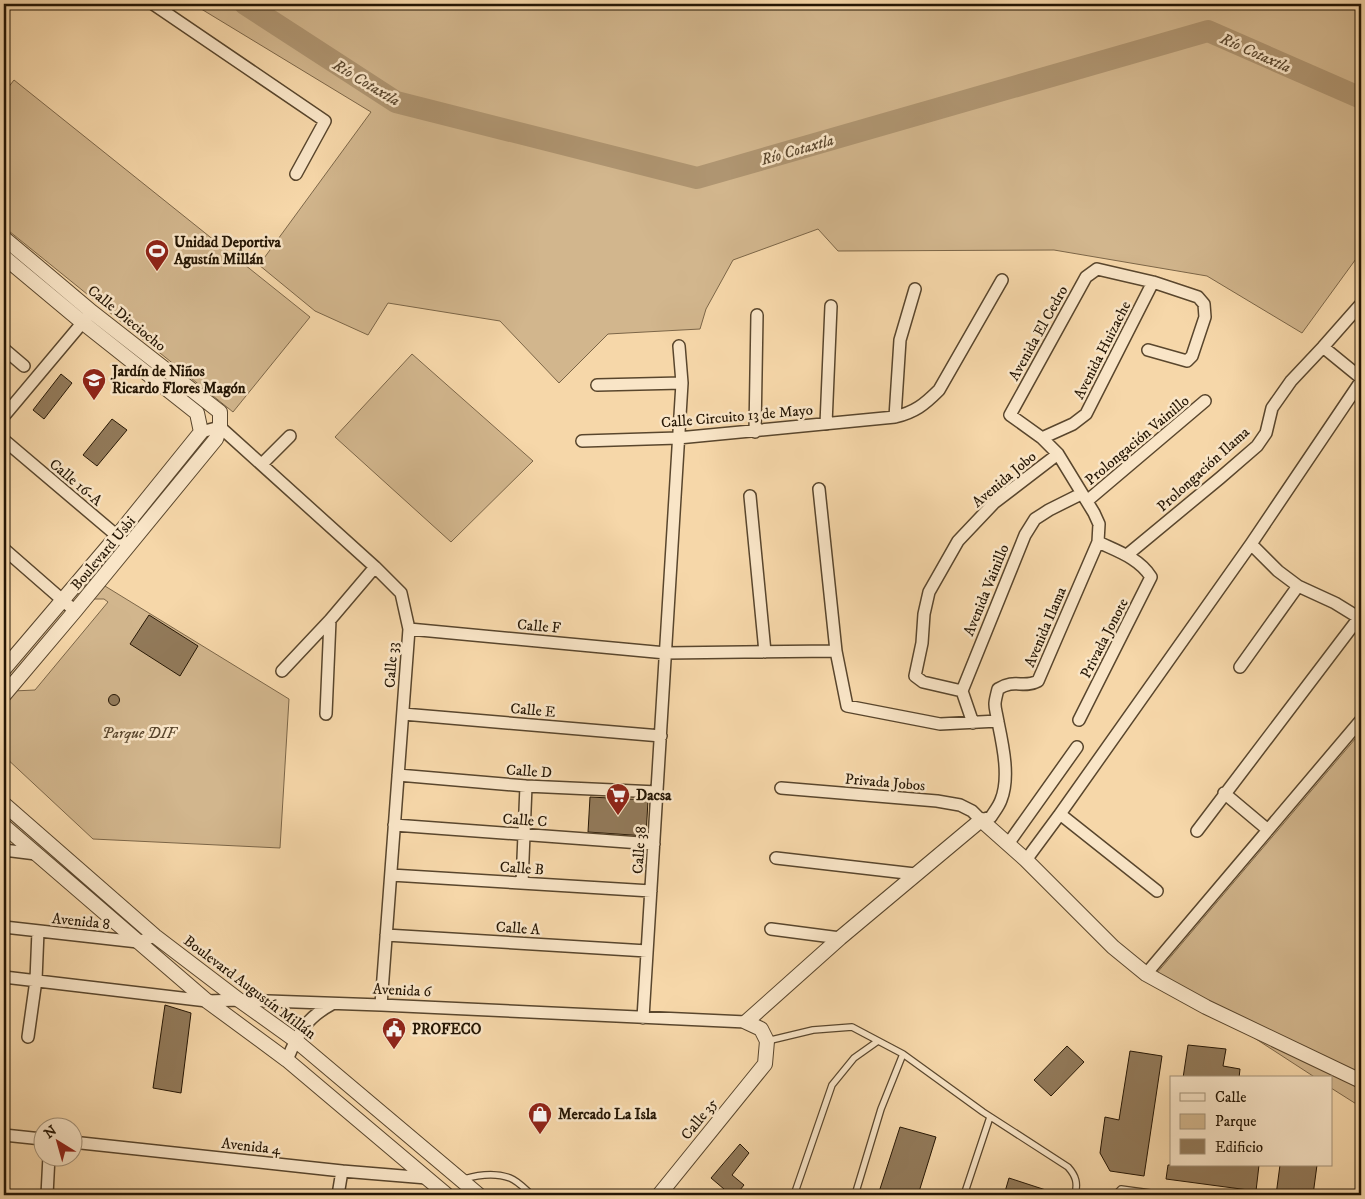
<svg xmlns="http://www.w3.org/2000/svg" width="1365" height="1199" viewBox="0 0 1365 1199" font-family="'IM FELL DW Pica',serif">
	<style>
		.green { fill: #d2b68d; stroke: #7c6648 }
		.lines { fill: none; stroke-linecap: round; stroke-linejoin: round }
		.river { stroke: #af9571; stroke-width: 22 }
		.building { fill: #927a5a; stroke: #251604 }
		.service-casing { stroke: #59462d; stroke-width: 8 }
		.minor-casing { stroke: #59462d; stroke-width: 14 }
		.tertiary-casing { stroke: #59462d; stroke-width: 16 }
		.service { stroke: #f9e5c7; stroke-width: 5.5 }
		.minor { stroke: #f9e5c7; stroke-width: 11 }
		.tertiary { stroke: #f9e5c7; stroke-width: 14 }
		.labels { text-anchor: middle; stroke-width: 5; stroke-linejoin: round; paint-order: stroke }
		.poi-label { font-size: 15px; font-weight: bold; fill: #251604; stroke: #f9e5c7; text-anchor: start }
		.street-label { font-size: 15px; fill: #251604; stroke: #f9e5c7 }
		.park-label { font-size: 15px; font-style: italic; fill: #59462d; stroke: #f9e5c7 }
		.water-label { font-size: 16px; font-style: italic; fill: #5c4930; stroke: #f9e5c7 }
	</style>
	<rect width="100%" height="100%" fill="#f6d7a9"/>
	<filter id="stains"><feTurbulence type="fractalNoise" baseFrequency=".004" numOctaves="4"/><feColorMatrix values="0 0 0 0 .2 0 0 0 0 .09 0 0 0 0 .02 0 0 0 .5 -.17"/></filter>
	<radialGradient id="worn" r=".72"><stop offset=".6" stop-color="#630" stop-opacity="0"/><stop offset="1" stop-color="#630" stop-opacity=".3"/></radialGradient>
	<path class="green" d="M193 4H1361V252L1302 333 1207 276 1054 250 838 251 818 229 733 260 706 309 700 329 608 334 559 383 500 321 388 303 368 335 315 311 259 265 371 112Z
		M14 80 310 317 233 412 4 227V93Z
		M412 354 533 461 451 542 335 437Z
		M100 583 289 699 280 848 93 839 4 756V704L13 691 35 690 108 602 104 599H94L90 596Z
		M1361 732V1107L1331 1088V1078H1316L1156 974Z"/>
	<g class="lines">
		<path class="river" d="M245 4 396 102 697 178 1208 31 1361 98"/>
	</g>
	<path class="building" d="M61 374 72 383 44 419 33 410Z
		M112 419 127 430 97 466 83 455Z
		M149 615 198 646 180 676 130 644Z
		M108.5 700a5.5 5.5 0 1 1 11 0a5.5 5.5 0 1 1-11 0Z
		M590 797 648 800 646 836 588 832Z
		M165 1005 191 1013 181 1093 153 1088Z
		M1188 1045 1226 1049 1223 1066 1240 1069 1239 1078H1183Z
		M1067 1046 1084 1062 1051 1096 1034 1080Z
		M1130 1051 1162 1056 1144 1176 1110 1171 1100 1153 1105 1117 1119 1120Z
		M900 1127 936 1137 918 1195H878Z
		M740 1144 749 1153 732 1175 744 1185 736 1195H731L711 1178Z
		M1168 1165H1259L1256 1191 1166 1179Z
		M1280 1165H1317L1313 1195H1276Z
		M1009 1178 1055 1193 1054 1195H1004Z"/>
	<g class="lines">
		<g class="service-casing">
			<path id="service" d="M767 1041 813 1030 852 1027 903 1054 983 1112 1068 1167C1076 1176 1078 1183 1075 1195
				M464 1179C478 1175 496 1173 510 1178 518 1181 526 1190 532 1195
				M794 1195 832 1085 854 1058 878 1041
				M855 1195 881 1109 903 1054
				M964 1195 990 1117
				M1115 1195 1121 1189 1165 1195"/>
		</g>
		<g class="minor-casing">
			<path id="minor" d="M153 4 325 121 296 174
				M1323 347 1361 378
				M4 349 24 366
				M597 385 682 383
				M4 416 88 316
				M895 417 900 340 915 289
				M826 424 831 306
				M201 432 220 427 375 567 401 593 409 629 381 1005
				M755 432 757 315
				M1042 438 1073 424 1086 414 1153 282
				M4 440 122 540
				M582 441 678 438 895 417C915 412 924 405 939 390L1002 280
				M262 464 290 436
				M819 489 836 651 847 706 940 724 998 721
				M750 496 765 652
				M1087 501 1205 401
				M1251 544 1278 571 1298 586 1335 603 1361 619
				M4 549 75 611
				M1127 555 1220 478 1257 446 1266 433 1272 408 1291 381 1323 347 1361 304
				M409 629 666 653 836 651
				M1240 667 1298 586
				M282 671 330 620 375 567
				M962 691 923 682 915 676 922 643 924 614 929 592 958 541 994 503 1058 454
				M326 714 330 620
				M403 714 661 736
				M1079 720 1151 577C1139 558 1117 551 1098 542
				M973 723 962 691 1025 535 1035 519 1049 510 1081 494
				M398 775 526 786 657 792
				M781 788 937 801 960 805 972 811 981 820 991 817C994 812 999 806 1001 800 1010 778 1003 746 998 722 995 704 993 708 998 689 1015 678 1023 689 1038 681L1098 542 1099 524 1094 513 1058 454 1042 438 1010 415 1086 277 1097 269 1153 282 1198 297 1204 304 1205 317 1192 356 1187 361 1148 350
				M1224 793 1268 830
				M1060 814 1157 891
				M394 825 654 844
				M1197 831 1361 615
				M1008 844 1077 747
				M4 850 36 854
				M776 858 915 874
				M1026 860 1060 814 1251 544 1361 381
				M391 875 651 891
				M522 883 526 786
				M4 927 138 942 155 936
				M771 929 840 938
				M386 935 647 951
				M1146 974 1361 720
				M4 977 207 1001 239 1000 381 1005 746 1022
				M643 1018 682 383 679 346
				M28 1037 36 980 38 931
				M287 1060C298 1033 306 1018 332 1004
				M4 1135 42 1139
				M72 1142 342 1171 427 1178
				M47 1195 49 1156
				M338 1195 342 1171"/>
		</g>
		<g class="tertiary-casing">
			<path id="tertiary" d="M4 238 92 312 220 412V427L216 439 75 611 4 695
				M4 257 82 322 197 413 201 432 117 536 4 669
				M4 804 155 936 239 1000 295 1040 479 1195
				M4 826 207 1001 287 1060 447 1195
				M659 1195 765 1064 767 1041 761 1029 746 1022 840 938 981 820 1026 860 1113 947 1146 974 1206 1007 1361 1081"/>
		</g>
		<use href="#service" class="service"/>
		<use href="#minor" class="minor"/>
		<use href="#tertiary" class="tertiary"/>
	</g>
	<defs>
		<g id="stadium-pin" transform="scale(1.25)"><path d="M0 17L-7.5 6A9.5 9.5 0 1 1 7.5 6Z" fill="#8f2418" stroke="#f9e5c7"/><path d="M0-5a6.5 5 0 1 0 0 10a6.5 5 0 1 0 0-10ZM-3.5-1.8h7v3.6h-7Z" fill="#fff"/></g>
		<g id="school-pin" transform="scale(1.25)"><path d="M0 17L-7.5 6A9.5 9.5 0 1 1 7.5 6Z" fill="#8f2418" stroke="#f9e5c7"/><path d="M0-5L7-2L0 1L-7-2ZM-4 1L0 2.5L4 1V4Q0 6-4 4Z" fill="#fff"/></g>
		<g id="supermarket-pin" transform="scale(1.25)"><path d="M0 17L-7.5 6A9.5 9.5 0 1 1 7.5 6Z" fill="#8f2418" stroke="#f9e5c7"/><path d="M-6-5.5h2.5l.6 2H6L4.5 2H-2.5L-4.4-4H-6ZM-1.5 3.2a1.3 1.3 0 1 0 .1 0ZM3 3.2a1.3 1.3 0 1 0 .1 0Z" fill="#fff"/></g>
		<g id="civic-pin" transform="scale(1.25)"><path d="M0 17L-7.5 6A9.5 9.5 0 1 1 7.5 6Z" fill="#8f2418" stroke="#f9e5c7"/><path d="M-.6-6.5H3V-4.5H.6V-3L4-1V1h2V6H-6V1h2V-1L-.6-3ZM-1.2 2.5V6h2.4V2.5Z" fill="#fff"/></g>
		<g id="shop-pin" transform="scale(1.25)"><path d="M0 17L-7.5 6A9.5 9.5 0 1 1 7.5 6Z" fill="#8f2418" stroke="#f9e5c7"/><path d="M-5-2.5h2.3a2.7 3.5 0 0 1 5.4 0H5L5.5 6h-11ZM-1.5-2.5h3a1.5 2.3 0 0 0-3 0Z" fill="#fff"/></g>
	</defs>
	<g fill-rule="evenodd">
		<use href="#stadium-pin" x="157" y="251"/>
		<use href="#school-pin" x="94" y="380"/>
		<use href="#supermarket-pin" x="618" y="795"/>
		<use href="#civic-pin" x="394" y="1029"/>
		<use href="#shop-pin" x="540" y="1114"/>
	</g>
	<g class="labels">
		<g class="poi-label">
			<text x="174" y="247">Unidad Deportiva<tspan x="174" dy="17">Agustín Millán</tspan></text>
			<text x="112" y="376">Jardín de Niños<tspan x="112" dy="17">Ricardo Flores Magón</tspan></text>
			<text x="636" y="800">Dacsa</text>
			<text x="412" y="1034">PROFECO</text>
			<text x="558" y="1119">Mercado La Isla</text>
		</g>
		<g class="street-label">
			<text transform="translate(127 318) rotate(39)" y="5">Calle Dieciocho</text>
			<text transform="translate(1038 333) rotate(-61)" y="5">Avenida El Cedro</text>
			<text transform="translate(1102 350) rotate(-63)" y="5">Avenida Huizache</text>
			<text transform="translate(737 416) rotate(-5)" y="5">Calle Circuito 13 de Mayo</text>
			<text transform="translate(1137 440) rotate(-40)" y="5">Prolongación Vainillo</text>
			<text transform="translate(1203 469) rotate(-42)" y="5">Prolongación Ilama</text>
			<text transform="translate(1004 479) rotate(-40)" y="5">Avenida Jobo</text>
			<text transform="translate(76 482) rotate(40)" y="5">Calle 16-A</text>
			<text transform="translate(103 553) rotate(-50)" y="5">Boulevard Usbi</text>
			<text transform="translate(986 590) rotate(-68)" y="5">Avenida Vainillo</text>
			<text transform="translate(539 626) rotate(5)" y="5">Calle F</text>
			<text transform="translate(1045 627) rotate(-67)" y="5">Avenida Ilama</text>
			<text transform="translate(1104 638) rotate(-63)" y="5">Privada Jonote</text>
			<text transform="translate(391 665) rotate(-86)" y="5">Calle 33</text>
			<text transform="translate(533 710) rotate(5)" y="5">Calle E</text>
			<text transform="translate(529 771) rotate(4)" y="5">Calle D</text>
			<text transform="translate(885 782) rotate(5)" y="5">Privada Jobos</text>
			<text transform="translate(525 820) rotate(4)" y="5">Calle C</text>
			<text transform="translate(639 850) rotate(-86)" y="5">Calle 38</text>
			<text transform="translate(522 868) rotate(4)" y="5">Calle B</text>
			<text transform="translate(81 921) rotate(6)" y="5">Avenida 8</text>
			<text transform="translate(518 928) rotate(4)" y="5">Calle A</text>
			<text transform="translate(250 987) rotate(37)" y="5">Boulevard Augustín Millán</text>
			<text transform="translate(402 990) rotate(3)" y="5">Avenida 6</text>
			<text transform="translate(699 1119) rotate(-51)" y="5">Calle 35</text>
			<text transform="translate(251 1146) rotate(6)" y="5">Avenida 4</text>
		</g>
		<g class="park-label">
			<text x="139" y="738">Parque DIF</text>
		</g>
		<g class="water-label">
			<text transform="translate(1256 52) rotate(24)" y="6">Río Cotaxtla</text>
			<text transform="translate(367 82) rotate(31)" y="6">Río Cotaxtla</text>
			<text transform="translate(797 149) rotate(-16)" y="6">Río Cotaxtla</text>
		</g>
	</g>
	<rect width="1365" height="1199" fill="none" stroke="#f6d7a9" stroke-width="20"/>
	<rect x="5" y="5" width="1355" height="1189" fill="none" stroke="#251604" stroke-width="2.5"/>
	<rect x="10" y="10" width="1345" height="1179" fill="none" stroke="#251604"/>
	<rect x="1170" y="1076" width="162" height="90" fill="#f9e5c7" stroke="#a49279"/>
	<rect x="1180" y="1093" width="25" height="8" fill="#f9e5c7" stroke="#a49279"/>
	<text x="1215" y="1102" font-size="15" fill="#251604">Calle</text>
	<rect x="1180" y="1114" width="25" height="15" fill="#d2b68d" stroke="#a49279"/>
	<text x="1215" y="1126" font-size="15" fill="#251604">Parque</text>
	<rect x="1180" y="1139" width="25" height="15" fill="#927a5a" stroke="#a49279"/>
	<text x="1215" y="1152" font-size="15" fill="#251604">Edificio</text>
	<g transform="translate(58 1142) rotate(323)"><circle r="24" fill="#f9e5c7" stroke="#a49279"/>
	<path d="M0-4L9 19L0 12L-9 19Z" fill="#8f2418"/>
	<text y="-8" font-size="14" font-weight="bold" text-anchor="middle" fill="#251604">N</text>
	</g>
	<rect width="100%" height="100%" filter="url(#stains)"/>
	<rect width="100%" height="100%" fill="url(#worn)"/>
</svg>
